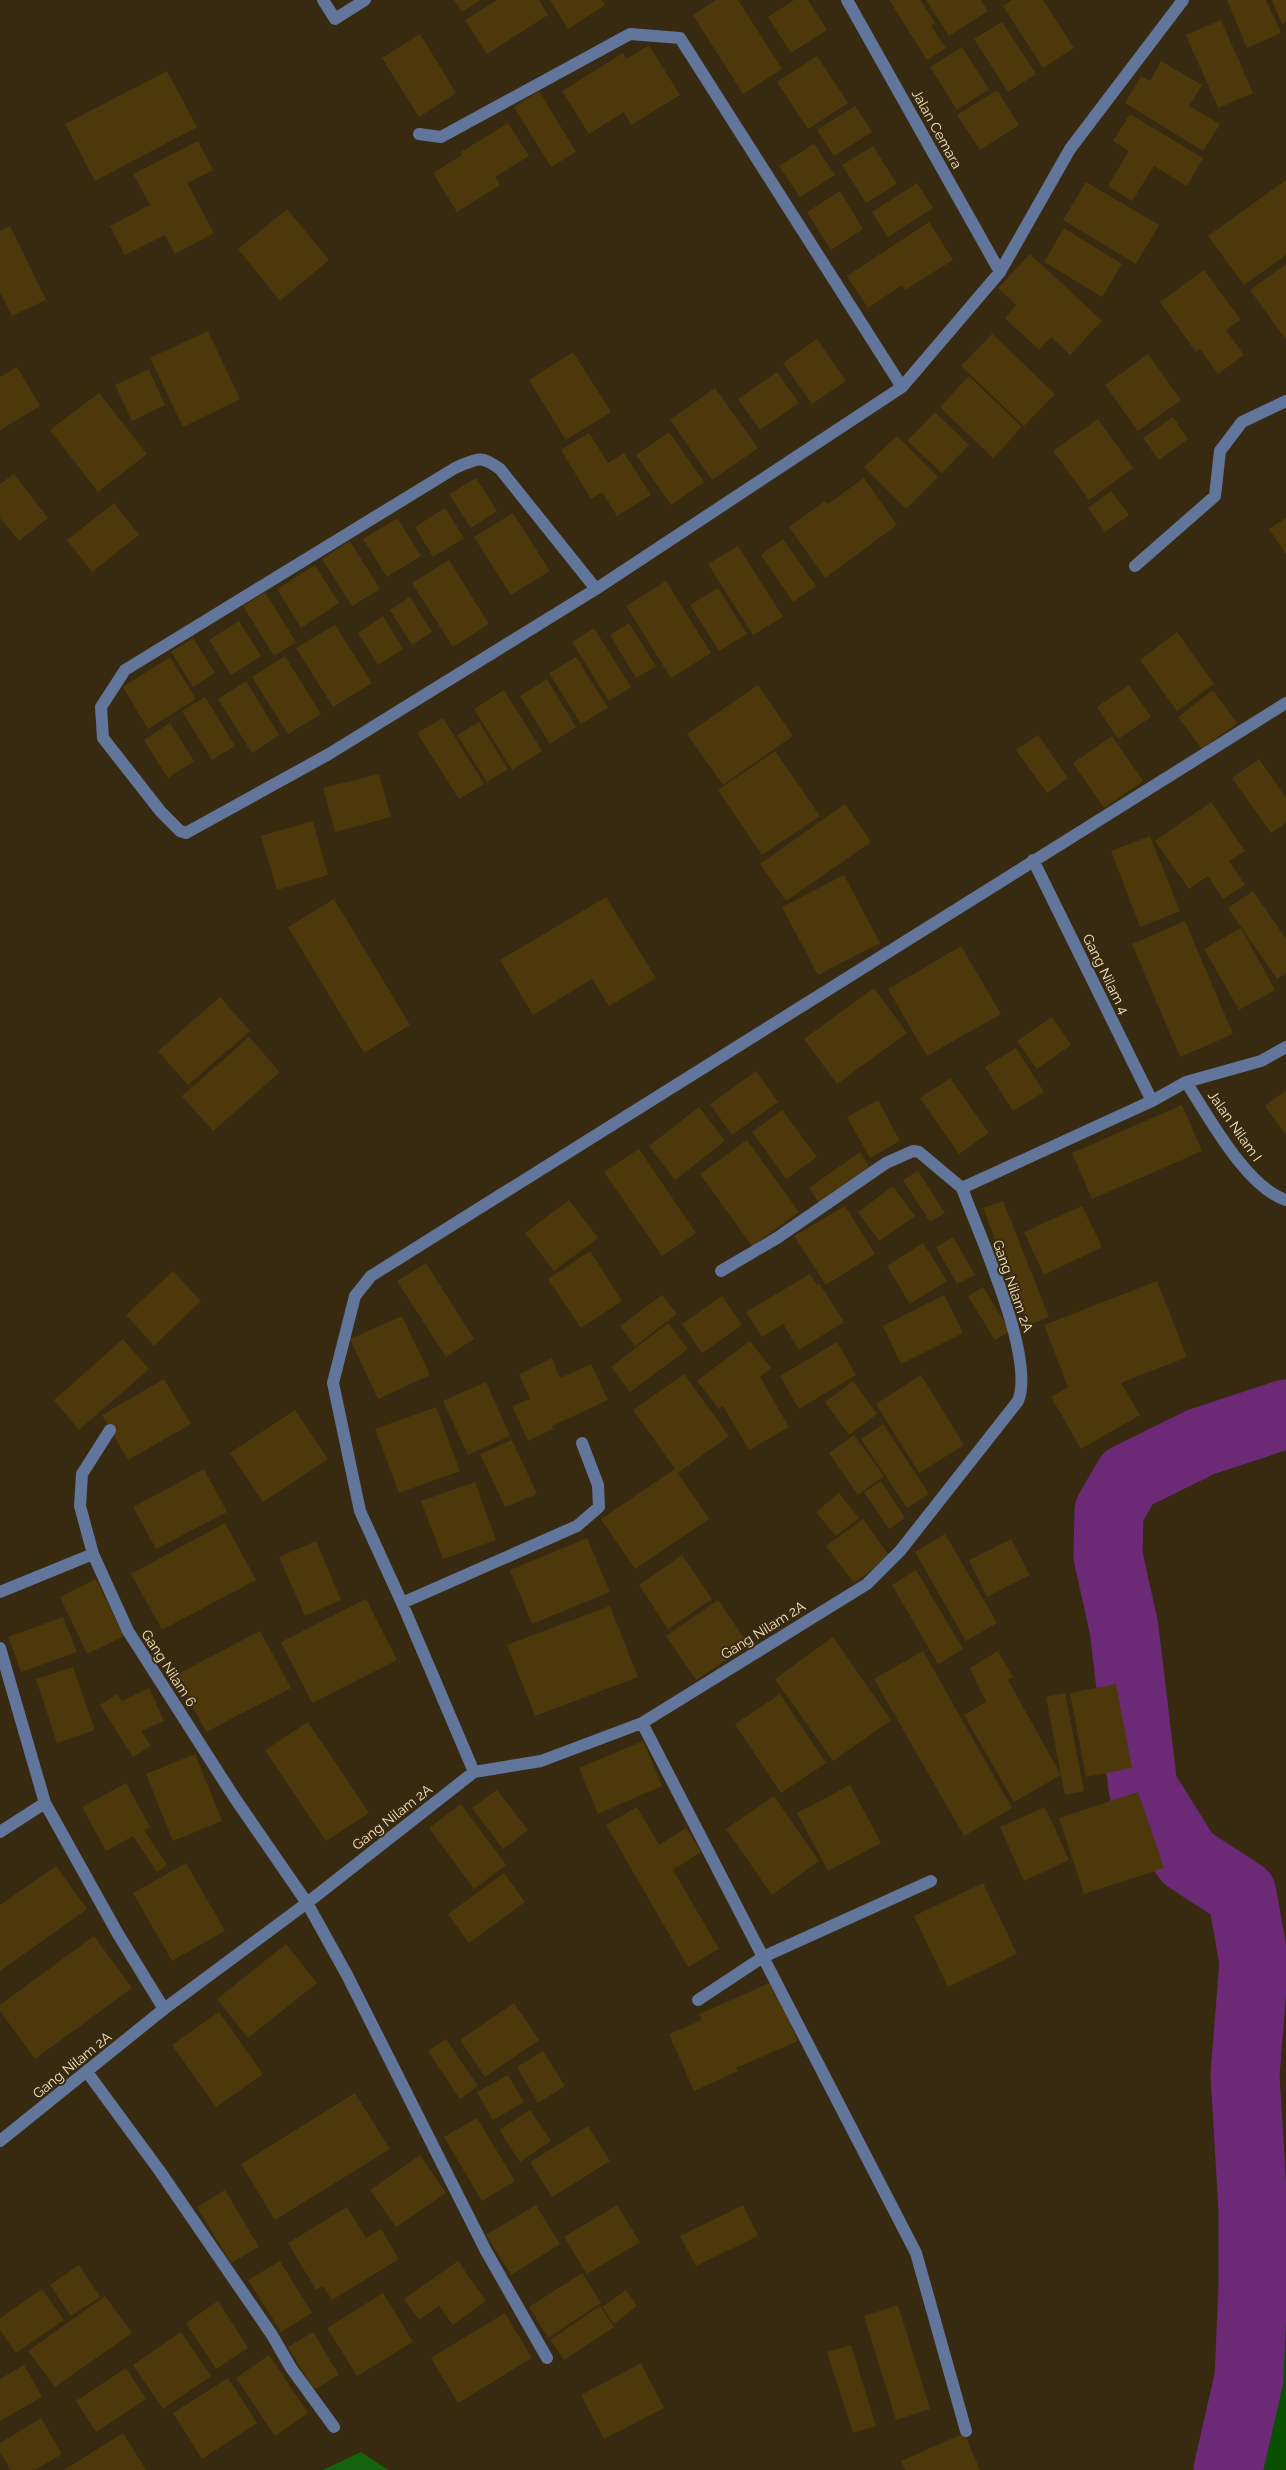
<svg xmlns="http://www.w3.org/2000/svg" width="1286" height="2470" viewBox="0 0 1286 2470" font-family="Raleway,sans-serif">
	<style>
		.green { fill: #095002 }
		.forest { fill: #15640d }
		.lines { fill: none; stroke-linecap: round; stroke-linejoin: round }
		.river { stroke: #6c2a76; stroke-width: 69 }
		.building { fill: #4d380c }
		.minor { stroke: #61769a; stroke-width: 12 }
		.labels { text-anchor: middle; stroke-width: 4; stroke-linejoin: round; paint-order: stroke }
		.street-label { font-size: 14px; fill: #f8e3bd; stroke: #372a11 }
	</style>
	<rect width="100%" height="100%" fill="#372a11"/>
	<path class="green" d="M1286 2269V2470H1261L1273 2352Z"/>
	<path class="forest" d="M361 2452 388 2470H323Z"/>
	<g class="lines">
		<path class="river" d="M1228 2470 1249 2378 1253 2288V2209L1245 2075 1254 1962 1242 1894 1187 1858 1143 1788 1124 1628 1108 1556 1109 1511 1128 1478 1201 1442 1286 1414"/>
	</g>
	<path class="building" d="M454 0H481L462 12Z
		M497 0H539L548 15 487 54 465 20Z
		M550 0H602L605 5 568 29Z
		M716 0H738L782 69 743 94 693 15Z
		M794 0H808L827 30 791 53 768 17Z
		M889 0H920L935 23 931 26 946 48 927 60Z
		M926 0H981L988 11 949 36Z
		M1012 0H1043L1074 48 1043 68 1003 6Z
		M1227 0H1266L1281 33 1247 48Z
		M1272 0H1286V22L1282 24Z
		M1221 20 1253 93 1218 108 1186 35Z
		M1002 22 1036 74 1008 92 974 39Z
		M420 34 456 93 419 117 382 58Z
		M649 45 680 95 631 125 624 112 589 134 562 91 623 53 626 59Z
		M962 47 989 89 957 110 930 67Z
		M817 56 848 103 808 129 777 82Z
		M1161 61 1202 85 1189 106 1220 124 1203 151 1125 103 1141 76 1150 81Z
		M167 71 197 127 95 181 65 124Z
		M997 90 1019 125 980 150 957 115Z
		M539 91 576 152 551 167 514 107Z
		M855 106 872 132 834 156 817 130Z
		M1130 114 1203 158 1187 186 1154 166 1132 201 1108 186 1129 151 1113 141Z
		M508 123 529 156 495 177 500 185 457 212 433 173 462 155 461 152Z
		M198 141 213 170 187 183 214 233 175 254 165 235 125 255 110 226 150 205 133 174Z
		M814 144 835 175 800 197 779 166Z
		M873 146 897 184 866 203 842 165Z
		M1286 180V255L1244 285 1208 236Z
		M1086 182 1159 225 1136 264 1063 220Z
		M917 183 933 208 888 237 872 212Z
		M840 191 863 229 831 250 807 212Z
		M287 209 329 260 280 301 238 249Z
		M929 222 953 260 905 290 902 285 868 308 847 276Z
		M10 226 46 300 12 316 0 292V231Z
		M1064 228 1122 264 1102 297 1044 262Z
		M1030 254 1102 321 1070 355 1051 337 1039 350 1005 318 1016 305 998 288Z
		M1286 264V340L1250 290Z
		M1204 270 1241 320 1226 330 1244 355 1218 374 1200 349 1196 352 1160 302Z
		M208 331 240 399 183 427 150 358Z
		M992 334 1055 394 1024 426 961 366Z
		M817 339 846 381 812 404 783 363Z
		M573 352 611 412 566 440 529 380Z
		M1148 354 1181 400 1138 431 1105 385Z
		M17 367 40 406 0 430V377Z
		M149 369 165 405 132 421 115 385Z
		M777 372 799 403 760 430 738 399Z
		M969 376 1022 427 993 458 940 407Z
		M715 388 758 448 712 480 670 420Z
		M99 393 147 454 98 492 50 430Z
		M935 412 969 445 942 473 907 441Z
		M1173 417 1188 439 1159 460 1143 438Z
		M1098 419 1133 468 1089 500 1053 451Z
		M669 432 704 482 671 505 636 455Z
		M589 433 608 463 624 453 651 495 617 516 602 492 591 499 561 450Z
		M897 436 938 477 906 509 864 467Z
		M14 474 48 518 19 541 0 518V484Z
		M476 478 497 511 471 528 449 494Z
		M864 478 897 525 825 578 789 527 825 501 828 504Z
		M1111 491 1129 515 1105 532 1088 508Z
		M114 503 139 535 92 572 67 540Z
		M445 508 464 538 433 557 415 527Z
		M513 513 550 571 511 595 474 537Z
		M397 518 421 556 387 577 363 539Z
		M1286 518V554L1269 529Z
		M783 539 816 586 793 602 761 555Z
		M350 541 380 589 352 606 322 559Z
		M738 546 783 617 753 635 708 564Z
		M449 560 489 624 453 647 412 583Z
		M315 565 339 603 301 628 277 589Z
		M666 581 711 653 671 678 626 606Z
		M718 588 747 634 719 651 690 605Z
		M265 592 296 642 274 656 243 606Z
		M410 597 432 632 412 645 390 610Z
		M383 616 403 649 378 665 358 633Z
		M239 621 261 656 231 675 209 640Z
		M629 623 656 666 636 678 610 635Z
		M335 625 372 683 333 707 296 648Z
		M594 628 631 687 609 701 572 642Z
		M1177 632 1214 684 1177 711 1140 660Z
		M193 638 215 673 193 687 171 652Z
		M285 656 321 714 288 734 252 677Z
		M170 657 196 699 148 729 123 687Z
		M576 657 608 708 581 724 549 673Z
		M547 679 576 727 550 744 520 696Z
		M246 681 279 735 252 753 218 699Z
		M758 685 793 736 723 785 687 734Z
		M1129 685 1151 717 1118 739 1097 707Z
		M504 690 542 751 512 770 474 709Z
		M1213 690 1237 723 1202 749 1178 717Z
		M205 697 235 746 212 760 182 711Z
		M443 718 484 784 459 799 417 733Z
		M479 722 508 769 487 782 457 735Z
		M170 723 194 761 168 778 144 740Z
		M1038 735 1068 778 1047 793 1016 750Z
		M1112 736 1143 781 1104 808 1073 763Z
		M775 751 820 816 762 855 718 790Z
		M1259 759 1286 798V823L1271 833 1232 778Z
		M379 774 391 817 335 832 323 788Z
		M1211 802 1245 851 1229 861 1245 885 1223 899 1208 876 1189 889 1155 841Z
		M845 804 871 842 786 901 760 864Z
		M313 821 328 875 277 890 261 836Z
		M1150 836 1180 911 1140 927 1111 851Z
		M844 875 880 943 818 975 782 907Z
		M1253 891 1286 939V973L1277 979 1228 908Z
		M606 897 656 978 609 1006 592 979 533 1015 500 960Z
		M334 899 410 1025 364 1053 288 927Z
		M1185 921 1233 1034 1180 1057 1132 944Z
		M1241 928 1275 990 1239 1010 1204 949Z
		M961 946 1001 1014 927 1056 888 989Z
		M874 988 907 1033 837 1084 804 1039Z
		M220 997 250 1031 188 1085 158 1051Z
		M1052 1017 1071 1045 1037 1069 1017 1041Z
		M249 1037 280 1072 213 1131 182 1096Z
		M1016 1048 1044 1092 1013 1111 985 1067Z
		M756 1071 778 1102 732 1135 710 1104Z
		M950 1078 989 1133 959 1154 920 1098Z
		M1286 1090V1135L1265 1106Z
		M878 1100 900 1141 870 1158 847 1117Z
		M1182 1105 1202 1151 1092 1199 1072 1153Z
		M699 1107 725 1141 675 1180 649 1146Z
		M782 1110 817 1157 786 1179 752 1132Z
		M747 1140 799 1212 752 1246 700 1174Z
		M639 1149 696 1233 662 1256 604 1172Z
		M860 1152 871 1169 820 1204 809 1188Z
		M918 1171 945 1213 930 1222 903 1180Z
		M893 1186 915 1216 879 1241 858 1212Z
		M569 1200 598 1238 554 1271 525 1233Z
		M1003 1201 1049 1317 1028 1325 983 1208Z
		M845 1206 875 1254 826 1285 794 1236Z
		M1082 1206 1102 1247 1044 1275 1024 1232Z
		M953 1237 975 1275 957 1284 936 1247Z
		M923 1243 947 1281 910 1304 887 1266Z
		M590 1251 622 1301 581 1328 548 1279Z
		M426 1263 474 1339 446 1357 397 1281Z
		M173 1271 201 1301 154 1346 126 1315Z
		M810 1274 817 1285 819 1283 844 1322 799 1350 783 1324 762 1337 746 1312Z
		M1157 1281 1187 1357 1121 1383 1140 1415 1081 1449 1051 1397 1068 1387 1044 1325Z
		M983 1287 1010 1331 995 1340 968 1296Z
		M662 1295 677 1314 635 1346 620 1326Z
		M944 1295 963 1333 901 1364 883 1326Z
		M722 1296 742 1325 702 1353 682 1324Z
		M402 1316 430 1375 378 1399 350 1339Z
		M668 1323 688 1349 630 1392 611 1367Z
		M123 1339 149 1369 79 1430 54 1400Z
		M750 1341 771 1368 760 1377 789 1427 749 1450 723 1406 719 1409 697 1381Z
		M837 1342 856 1375 799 1409 780 1376Z
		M552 1358 560 1378 591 1364 608 1400 552 1426 553 1429 528 1441 512 1406 530 1399 519 1374Z
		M684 1374 729 1436 678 1473 633 1410Z
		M921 1375 964 1445 919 1473 876 1404Z
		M164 1379 191 1424 128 1460 102 1415Z
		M853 1381 877 1414 849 1435 825 1402Z
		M486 1382 510 1436 468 1455 443 1401Z
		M436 1407 460 1471 399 1493 375 1429Z
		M295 1410 328 1459 263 1502 230 1453Z
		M883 1424 929 1494 907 1508 861 1439Z
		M854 1435 884 1476 858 1495 829 1453Z
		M512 1440 537 1494 505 1507 480 1454Z
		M204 1469 227 1512 156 1549 133 1507Z
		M675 1469 709 1519 635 1569 601 1519Z
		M881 1481 905 1518 889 1529 864 1492Z
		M475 1482 496 1540 443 1559 421 1501Z
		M839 1493 859 1518 836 1536 816 1512Z
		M863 1519 890 1557 854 1583 826 1546Z
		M225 1523 256 1580 162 1630 131 1574Z
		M945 1534 997 1623 966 1641 915 1552Z
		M587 1538 610 1592 532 1624 510 1570Z
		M1011 1539 1030 1575 987 1597 969 1560Z
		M316 1541 341 1600 305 1616 279 1557Z
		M682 1555 712 1599 668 1629 639 1585Z
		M916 1570 963 1649 938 1664 892 1585Z
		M96 1579 124 1636 87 1654 60 1597Z
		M366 1599 397 1660 312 1703 281 1642Z
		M718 1600 749 1645 696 1680 666 1636Z
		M610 1606 638 1677 535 1716 507 1645Z
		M63 1617 77 1652 21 1672 8 1637Z
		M260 1631 291 1688 206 1732 176 1675Z
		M833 1637 891 1720 833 1761 775 1679Z
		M923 1651 1012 1808 964 1836 874 1679Z
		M998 1651 1013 1677 1008 1680 1061 1775 1046 1697 1065 1693 1084 1791 1065 1795 1061 1775 1014 1802 964 1715 986 1702 970 1668Z
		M73 1667 95 1730 57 1743 36 1679Z
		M1116 1684 1132 1768 1086 1777 1070 1693Z
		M149 1688 164 1721 141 1731 151 1746 133 1757 100 1705 117 1694 122 1701Z
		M780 1694 826 1763 781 1793 735 1724Z
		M308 1722 369 1813 326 1841 265 1750Z
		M643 1741 662 1786 598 1814 579 1768Z
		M195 1754 222 1821 173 1841 146 1774Z
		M126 1783 150 1827 144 1830 167 1865 157 1872 133 1836 106 1851 82 1807Z
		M850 1785 881 1843 828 1871 797 1813Z
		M497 1790 528 1830 503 1849 472 1808Z
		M1138 1792 1164 1868 1084 1894 1059 1818Z
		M774 1796 819 1861 772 1895 726 1829Z
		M461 1804 506 1865 474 1889 429 1828Z
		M637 1807 659 1845 686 1828 701 1852 673 1870 719 1949 688 1967 606 1825Z
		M1045 1807 1069 1860 1024 1881 1000 1827Z
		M186 1863 225 1931 172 1961 133 1893Z
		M56 1866 87 1909 0 1971V1905Z
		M504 1873 525 1902 469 1943 448 1914Z
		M983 1883 1017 1954 948 1987 914 1916Z
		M94 1936 132 1988 35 2059 0 2011V2005Z
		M286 1944 317 1983 248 2038 217 1999Z
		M772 1982 798 2041 736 2068 738 2071 694 2091 669 2034 702 2020 699 2014Z
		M514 2003 539 2040 485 2077 460 2040Z
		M219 2012 263 2074 216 2107 172 2045Z
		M446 2039 478 2086 460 2099 428 2051Z
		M543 2051 565 2086 538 2103 517 2067Z
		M508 2075 524 2102 493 2120 477 2092Z
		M355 2093 390 2149 275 2220 241 2164Z
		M530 2110 551 2141 520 2162 499 2130Z
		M477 2118 515 2181 482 2201 444 2137Z
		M588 2126 610 2161 552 2197 530 2162Z
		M420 2155 446 2193 396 2227 370 2190Z
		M225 2190 259 2247 231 2263 197 2207Z
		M536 2205 560 2244 511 2275 486 2235Z
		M617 2205 640 2242 587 2274 564 2237Z
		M743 2205 758 2236 696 2266 680 2236Z
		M347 2207 366 2238 381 2229 399 2259 332 2300 323 2286 316 2290 288 2243Z
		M280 2261 312 2313 281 2332 248 2280Z
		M458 2261 486 2301 453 2325 439 2306 419 2320 404 2299Z
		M79 2265 100 2297 71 2316 50 2285Z
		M582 2273 601 2303 548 2338 529 2307Z
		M42 2289 64 2320 16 2353 0 2330V2318Z
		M626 2290 637 2306 614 2324 602 2307Z
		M383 2293 413 2342 357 2376 327 2328Z
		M105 2296 132 2333 55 2387 28 2351Z
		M218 2301 248 2348 216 2369 186 2323Z
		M898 2305 930 2409 896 2420 864 2316Z
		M600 2306 614 2327 564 2360 550 2340Z
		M505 2313 532 2358 458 2403 431 2358Z
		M181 2332 211 2376 163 2409 133 2365Z
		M313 2332 339 2375 314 2390 288 2347Z
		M851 2345 876 2426 853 2433 827 2352Z
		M269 2355 308 2413 275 2436 236 2378Z
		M641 2363 664 2408 604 2439 581 2395Z
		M24 2365 42 2397 0 2421V2379Z
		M126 2368 146 2399 96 2432 76 2401Z
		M228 2378 257 2423 202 2459 173 2413Z
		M41 2418 62 2454 35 2470H11L0 2452V2443Z
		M123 2433 146 2470H64Z
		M964 2433 980 2470H905L901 2461Z"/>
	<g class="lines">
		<path class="minor" d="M323 0 335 19 365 0
			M847 0 1000 272
			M419 134 441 137 630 34 680 38 902 387
			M1135 566 1215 496 1220 451 1242 422 1286 401
			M596 589 500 469C480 454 477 459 455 468L125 670 101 707 103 738 161 812 180 831 186 833 329 754 596 589 902 387 1000 272 1070 149 1183 0
			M1033 860 1152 1101
			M1186 1082C1209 1117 1246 1187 1286 1200
			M721 1271 777 1238 886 1163 913 1151 919 1152 962 1188
			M110 1430 82 1474 80 1506 93 1554 128 1631 234 1797 307 1903 347 1975 486 2251 547 2358
			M0 1592 93 1554
			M402 1603 577 1526 599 1507 598 1485 582 1443
			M0 1648 45 1803 118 1934 164 2009
			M642 1723 916 2253 966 2431
			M474 1772 402 1603 360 1511 333 1383 355 1296 371 1276 1286 703
			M0 1832 45 1803
			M698 2000 763 1957 931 1881
			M87 2072 159 2170 272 2335 291 2368 334 2427
			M0 2141 164 2009 307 1903 474 1772 541 1761 642 1723 867 1584 900 1551 1018 1401C1036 1358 979 1235 962 1188L1152 1101 1186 1082 1261 1061 1286 1047"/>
	</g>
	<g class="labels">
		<g class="street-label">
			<text transform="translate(937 129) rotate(61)" y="5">Jalan Cemara</text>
			<text transform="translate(1106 974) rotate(64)" y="5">Gang Nilam 4</text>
			<text transform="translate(1235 1126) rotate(55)" y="5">Jalan Nilam I</text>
			<text transform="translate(1013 1286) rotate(71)" y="5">Gang Nilam 2A</text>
			<text transform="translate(763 1630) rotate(-32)" y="5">Gang Nilam 2A</text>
			<text transform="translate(169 1668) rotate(57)" y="5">Gang Nilam 6</text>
			<text transform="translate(392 1817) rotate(-38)" y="5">Gang Nilam 2A</text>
			<text transform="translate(72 2065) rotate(-39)" y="5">Gang Nilam 2A</text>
		</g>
	</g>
</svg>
